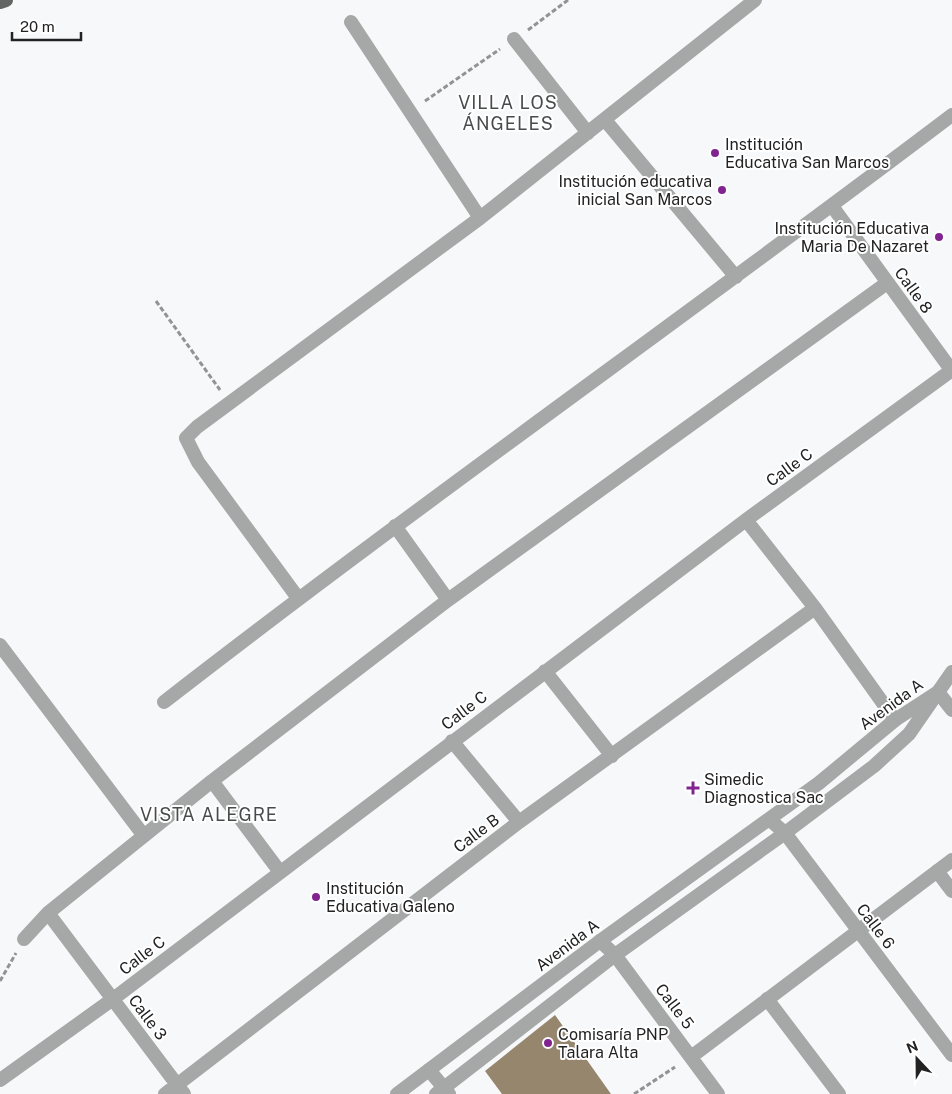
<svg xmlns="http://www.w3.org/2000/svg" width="952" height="1094" viewBox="0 0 952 1094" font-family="'Public Sans',sans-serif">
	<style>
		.building { fill: #97866e }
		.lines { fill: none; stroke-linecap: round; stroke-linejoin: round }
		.path { stroke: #929394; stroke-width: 3; stroke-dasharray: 5 2.5; stroke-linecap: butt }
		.minor { stroke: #a6a7a7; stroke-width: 14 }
		.tertiary { stroke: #a6a7a7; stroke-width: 14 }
		.primary { stroke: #636564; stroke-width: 14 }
		.poi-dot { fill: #812490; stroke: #fff; stroke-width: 2 }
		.labels { text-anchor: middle; stroke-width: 4; stroke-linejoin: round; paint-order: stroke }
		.poi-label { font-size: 16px; fill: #222223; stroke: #fff; text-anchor: start }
		.street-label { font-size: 16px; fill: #222223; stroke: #fff }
		.neighbourhood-label { font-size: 18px; letter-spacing: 1px; fill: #494a4b; stroke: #fff }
	</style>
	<rect width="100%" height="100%" fill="#f7f8fa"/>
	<path class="building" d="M555 1015 611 1094H502L485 1071Z"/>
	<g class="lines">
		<path class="path" d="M528 30 568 0
			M425 101 500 49
			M156 301 220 390
			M0 981 16 953
			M634 1094 675 1067"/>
		<path class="minor" d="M351 22 480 218
			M514 39 588 133
			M605 120 736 277
			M832 206 952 371
			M746 520 815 608 895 720
			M395 526 448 600
			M298 598 198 462 186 438 197 427 480 218 755 0
			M0 645 144 836
			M545 671 612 756
			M938 692 952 710
			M164 702C423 501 691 313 952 115
			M452 741 519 822
			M212 781 280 872
			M770 820 785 833 952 1055
			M937 871 952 891
			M48 913 184 1094
			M24 939 48 913 212 781 448 600 887 283
			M600 941 615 955 718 1094
			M767 999 839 1094
			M691 1057 952 860
			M429 1070 449 1094
			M0 1080 113 999 746 520 952 370
			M165 1094 519 822 815 608"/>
		<path class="tertiary" d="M397 1094 600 941 819 783 895 720 938 692
			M436 1094 615 955 785 833 874 766 909 734 952 672"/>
		<path class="primary" d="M0 2 6 0"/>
	</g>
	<g class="poi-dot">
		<circle cx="715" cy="153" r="5"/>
		<circle cx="722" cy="190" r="5"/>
		<circle cx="939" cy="237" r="5"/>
		<path d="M690.5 780.5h5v5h5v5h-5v5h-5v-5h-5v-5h5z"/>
		<circle cx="316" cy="897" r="5"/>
		<circle cx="548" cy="1043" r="5"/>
	</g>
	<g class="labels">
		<g class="poi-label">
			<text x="725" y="150">Institución<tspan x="725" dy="18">Educativa San Marcos</tspan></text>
			<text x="712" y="187" text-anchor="end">Institución educativa<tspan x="712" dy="18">inicial San Marcos</tspan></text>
			<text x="929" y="234" text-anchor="end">Institución Educativa<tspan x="929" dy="18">Maria De Nazaret</tspan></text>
			<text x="704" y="785">Simedic<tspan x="704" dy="18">Diagnostica Sac</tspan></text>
			<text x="326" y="894">Institución<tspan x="326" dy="18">Educativa Galeno</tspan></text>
			<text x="558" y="1040">Comisaría PNP<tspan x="558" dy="18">Talara Alta</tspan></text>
		</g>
		<g class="street-label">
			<text transform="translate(914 290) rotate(54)" y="6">Calle 8</text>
			<text transform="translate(789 467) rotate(-36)" y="6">Calle C</text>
			<text transform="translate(891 704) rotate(-36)" y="6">Avenida A</text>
			<text transform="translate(464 710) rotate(-37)" y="6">Calle C</text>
			<text transform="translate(476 833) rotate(-37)" y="6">Calle B</text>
			<text transform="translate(876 926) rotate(53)" y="6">Calle 6</text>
			<text transform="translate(567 945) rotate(-37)" y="6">Avenida A</text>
			<text transform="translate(142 955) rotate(-37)" y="6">Calle C</text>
			<text transform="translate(675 1006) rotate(53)" y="6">Calle 5</text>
			<text transform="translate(148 1017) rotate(53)" y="6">Calle 3</text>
		</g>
		<g class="neighbourhood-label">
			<text x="508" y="109">VILLA LOS<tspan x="508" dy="21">ÁNGELES</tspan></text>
			<text x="209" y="821">VISTA ALEGRE</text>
		</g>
	</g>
	<g transform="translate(917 1059) rotate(338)" stroke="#ffffff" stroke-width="4" paint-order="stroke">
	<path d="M0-4L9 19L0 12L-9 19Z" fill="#222223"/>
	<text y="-8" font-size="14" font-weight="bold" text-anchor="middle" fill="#222223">N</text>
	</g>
	<path d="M12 32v8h69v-8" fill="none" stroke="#222223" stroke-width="2.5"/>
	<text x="20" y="32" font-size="15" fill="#222223" stroke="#ffffff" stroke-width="4" paint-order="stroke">20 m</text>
</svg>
